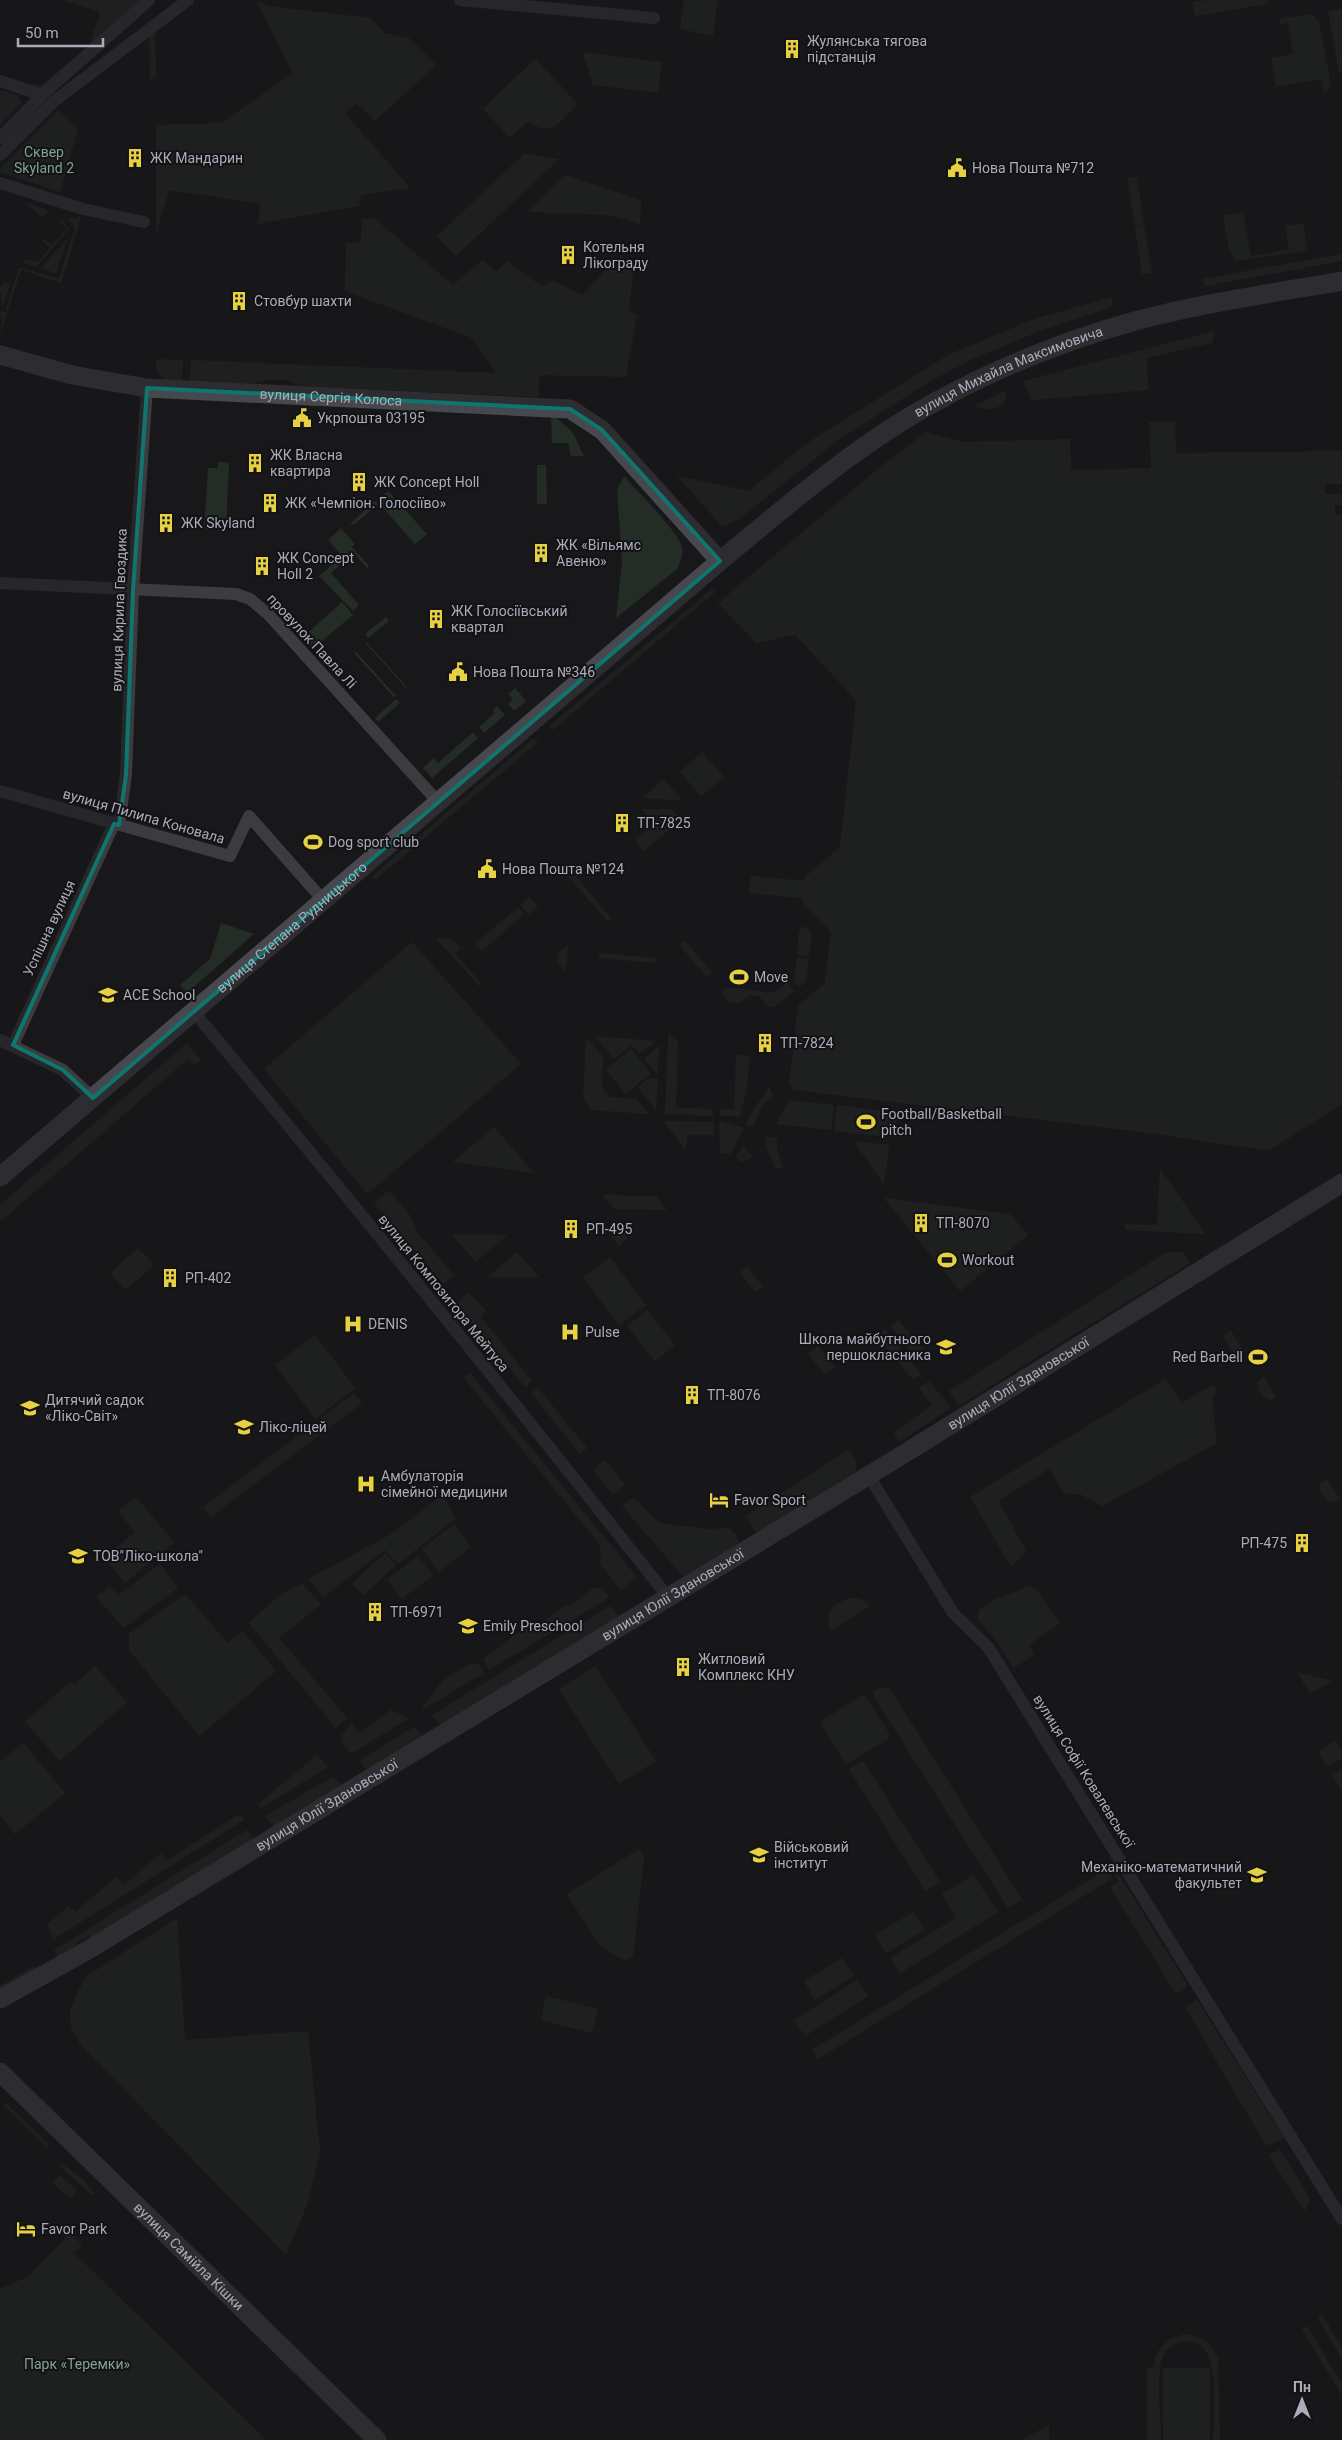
<svg xmlns="http://www.w3.org/2000/svg" width="1342" height="2440" viewBox="0 0 1342 2440" font-family="Roboto,sans-serif">
	<style>
		.green { fill: #242c26 }
		.lines { fill: none; stroke-linecap: round; stroke-linejoin: round }
		.street { stroke: #3b3b40; stroke-width: 12 }
		.secondary { stroke: #47474e; stroke-width: 19 }
		.marked { fill: none; stroke: #0f766e; stroke-width: 4; stroke-linejoin: round }
		.labels { text-anchor: middle; stroke-width: 4; stroke-linejoin: round; paint-order: stroke }
		.poi-label { font-size: 14px; fill: #abacb9; stroke: #131315; text-anchor: start }
		.park-label { font-size: 14px; fill: #83a28c; stroke: #131315 }
		.street-label { font-size: 14px; fill: #abacb9; stroke: #131315 }
	</style>
	<rect width="100%" height="100%" fill="#18181a"/>
	<path class="green" d="M62 0H144L42 92 33 89 34 84 41 86 90 44 100 12Z
		M684 0H718L713 36 680 29Z
		M1208 0H1269L1266 4 1195 16 1193 2Z
		M256 1 269 6 370 18 384 33 409 38 436 65 375 121 357 103 345 113 410 188 361 195 359 206 257 224 261 204 169 190 156 233V125L221 123 293 73Z
		M1342 9V71L1339 72 1328 11Z
		M1311 14 1319 21 1331 86 1324 95 1321 79 1276 86 1271 58 1293 54 1288 23 1280 24 1279 19Z
		M155 31 156 76 150 81 149 36Z
		M583 52 662 62 658 93 593 85Z
		M535 59 578 104C558 123 555 137 527 122L510 138 483 109Z
		M0 90 18 95 22 102 0 125Z
		M58 110 78 129 60 192 0 172V169Z
		M524 154 559 159 456 256 437 236Z
		M565 175 641 200 640 224 610 215 527 212Z
		M1137 177 1144 224 1135 226 1127 178Z
		M25 202 49 211 42 218Z
		M1243 212 1251 256 1289 250 1285 226 1303 223 1307 249 1303 251 1236 261 1229 249 1223 216Z
		M79 216 81 217 61 283 21 270 0 335 3 317 0 316V311L5 312 19 267 59 279 75 227 69 220 70 217 78 219Z
		M362 218 375 219 453 285 483 260 496 271 507 261 541 286 554 281 582 295 621 255 633 272 629 311 637 315 626 377 540 375 538 397 300 386C288 378 265 378 252 384L190 382 191 360 496 373 472 338 345 291 346 243H361Z
		M61 220 69 229 36 267 23 263 26 259 37 262 50 248 42 241 45 239 52 245 67 229 59 222Z
		M1144 225 1152 273 1142 274 1135 227Z
		M68 238 56 273 41 268Z
		M1342 254V261L1205 286 1202 279Z
		M4 282 10 284 2 308 0 287Z
		M1112 297 1113 307 1042 330 970 360 927 383 837 441 739 519 727 525H721L677 476 749 491 804 445 948 355 1034 319Z
		M1215 331 1212 343 1147 358 1148 390 1031 400 1023 381Z
		M156 359 183 360 182 381C166 381 154 379 156 359Z
		M1006 390 1005 402C996 411 986 410 975 406Z
		M551 417H556L573 433 584 456H571L568 443H552Z
		M1175 421 1176 453 1342 451V484H1325V494H1342V505H1335V515H1342V765L1340 781 1342 780V1104L1268 1151 1150 1133 794 1090 789 1084 798 1006 825 983 831 932 802 903V898L749 893 751 876 804 881 805 877 840 847 856 700 795 635 756 643 718 603 879 468 926 432 963 442 1070 439 1071 470 1151 468 1149 422Z
		M218 462 229 463 226 531 204 529 208 468H218Z
		M537 465H546L547 504H537Z
		M624 476C636 490 678 531 682 547 683 556 681 561 677 569L616 618 622 562 617 490Z
		M388 491 427 534 415 544 377 501Z
		M375 501 378 504 355 524H350Z
		M341 528 355 544 352 547 369 566 367 568 354 553 331 573 359 605 353 611 319 576 342 556 328 540Z
		M712 589 715 592 553 730 549 726Z
		M342 602 353 615 312 649 293 628 294 625 304 636Z
		M386 617 389 621 368 638 365 634Z
		M367 643 407 687 406 688 366 644Z
		M356 652 396 696 394 697 354 653Z
		M515 688 526 701 514 711 508 704 513 699 508 694Z
		M396 699 400 703 378 722 375 718Z
		M497 706 505 715 484 733 479 727 495 713 493 710Z
		M473 732 478 738 432 778 423 768 434 758 438 763Z
		M534 738 538 742 375 880 372 876Z
		M702 752 724 777 701 796 680 772Z
		M663 779 683 801 643 798Z
		M641 809 673 810 681 820 644 851 635 840 651 827V819Z
		M565 864 612 919 608 922 560 867Z
		M529 897 538 907 529 915 520 905Z
		M518 907 524 914 482 951 475 944Z
		M221 923 254 934 187 993 180 985 210 959Z
		M805 926 812 932 809 956 797 955 799 931Z
		M436 938 453 939 461 948 455 954 482 984 479 986Z
		M685 941 712 972 707 977 680 946Z
		M412 942 521 1064 367 1194 264 1069Z
		M568 945 566 972 557 961V954Z
		M599 953 657 958 656 963 599 958Z
		M797 957 809 959 806 982 799 987 794 981Z
		M787 982 794 991 776 1006 769 1007 760 997 750 995 739 1003H730L721 992 727 987 773 993Z
		M668 1034 678 1041 676 1108 713 1109V1116L665 1114Z
		M595 1036 655 1041 640 1054 631 1045 614 1059Z
		M586 1037 603 1057 602 1087 610 1097 636 1099 649 1114 592 1110 583 1099Z
		M187 1043 201 1060 194 1065 188 1059 0 1222V1205Z
		M660 1045 657 1074 644 1059Z
		M631 1049 651 1073 626 1094 606 1070Z
		M736 1055 750 1056 746 1092 740 1117 720 1116V1109H734Z
		M649 1078H658L656 1110 639 1089V1086Z
		M769 1086 773 1096 761 1107 753 1127 745 1124Z
		M790 1100 834 1105 831 1130 776 1124Z
		M837 1105 898 1113 895 1138 834 1131Z
		M664 1121 714 1122V1135H687L686 1151Z
		M719 1121 744 1128 730 1154 720 1153Z
		M494 1127 534 1173 453 1162Z
		M766 1137 777 1138V1150L783 1168H775L766 1147Z
		M854 1141 889 1145 884 1185Z
		M743 1145 753 1157 741 1162 736 1157Z
		M1160 1168 1205 1234 1125 1230V1224L1157 1225Z
		M389 1190 412 1218 416 1231 454 1275 444 1284 374 1203Z
		M603 1195 656 1196 667 1210 614 1209Z
		M884 1198 1010 1214 1028 1235 960 1291Z
		M621 1229 628 1238 619 1246 611 1237Z
		M452 1235H507L476 1262Z
		M138 1248 154 1265 126 1290 110 1273Z
		M517 1252 539 1277H488Z
		M1167 1252H1183L1190 1263 958 1406 949 1391Z
		M610 1257 646 1305 619 1325 583 1277Z
		M747 1266 763 1287 755 1292 740 1272Z
		M469 1293 486 1311 481 1317 532 1381 525 1387 457 1304 464 1296Z
		M647 1310 675 1345 655 1361 627 1326Z
		M898 1320 925 1351 923 1353H913L890 1327Z
		M885 1329 921 1374 913 1380 877 1336Z
		M1231 1331 1243 1350 1242 1354H1234L1223 1336Z
		M315 1335 355 1388 315 1419 275 1365Z
		M818 1346 835 1367 825 1375 808 1354Z
		M470 1373 637 1577 621 1590 601 1565 600 1545 464 1378Z
		M1264 1377 1276 1397 1271 1400C1261 1398 1257 1391 1258 1381Z
		M1165 1379 1182 1403 1214 1384 1217 1392 1212 1396 1217 1443 1102 1506 1080 1494H1065L1049 1469 999 1501 1026 1551 1011 1567 970 1497Z
		M929 1381 951 1408 899 1442 894 1433 932 1405 919 1388Z
		M538 1388 587 1448 580 1454 531 1393Z
		M354 1393 362 1403 211 1517 203 1507Z
		M848 1450C856 1457 858 1462 855 1472L759 1531H755L746 1516Z
		M605 1460 625 1485 613 1495 593 1470Z
		M1327 1479 1339 1499 1334 1502 1327 1501 1320 1490V1484Z
		M442 1495 456 1518 398 1564 385 1550 323 1597 309 1579 393 1533Z
		M136 1497 174 1542 125 1583 104 1558 135 1532 118 1511Z
		M632 1498H635L654 1519 664 1524 710 1529 728 1528C734 1531 739 1537 738 1544L687 1576 682 1575 622 1506Z
		M454 1524 471 1547 439 1572 422 1549Z
		M385 1553 396 1565 363 1595 352 1583Z
		M418 1556 433 1575 402 1599 387 1580Z
		M160 1564 178 1588 124 1628 96 1597 109 1586 119 1595Z
		M303 1584 321 1604 279 1638 347 1718 336 1728 249 1623 282 1593Z
		M1030 1586 1037 1590 1060 1623 1029 1645 1034 1655 1013 1668 997 1642 978 1619 979 1610 995 1599Z
		M594 1587 601 1588 610 1597 489 1670 483 1659 534 1621 539 1626 564 1606H571Z
		M185 1594 228 1643 243 1631 276 1671 199 1736 129 1650V1634Z
		M852 1598 861 1599 870 1606 831 1631C824 1612 834 1602 852 1598Z
		M610 1606 622 1620 451 1725H440L432 1715Z
		M472 1663 479 1664 484 1673 424 1709 422 1707C428 1701 432 1695 437 1688 445 1677 459 1669 472 1663Z
		M95 1666 127 1702 60 1761 25 1722 71 1681 74 1685Z
		M595 1666 656 1761 619 1784 559 1689Z
		M1297 1672 1332 1681 1310 1694Z
		M882 1687 890 1689 1022 1899 1008 1908 874 1697V1691Z
		M864 1694 889 1733 888 1739 846 1764 820 1722Z
		M391 1710 409 1718 351 1754 341 1741V1736L352 1724 359 1733Z
		M414 1727 421 1734 417 1743 369 1773 360 1760Z
		M1335 1741 1342 1752V1758L1327 1767 1318 1752Z
		M23 1743 65 1793 15 1834 0 1816V1762Z
		M317 1755 328 1767 261 1808 258 1804Z
		M863 1761 940 1882 925 1891 849 1769Z
		M1342 1769V1790H1341L1332 1775Z
		M333 1777 342 1785 275 1828 265 1816Z
		M236 1816H241L244 1820 52 1940V1934L47 1924 69 1906 75 1912 117 1877 124 1885 161 1853 167 1861Z
		M247 1830 254 1841 92 1941 89 1936 75 1944 78 1949 60 1959 54 1950Z
		M639 1849 644 1857 633 1957 624 1960 599 1945 567 1894Z
		M1114 1867 1188 1986 1176 1994 1110 1887 1119 1882 1111 1869Z
		M1107 1869 1113 1878 818 2059 812 2050Z
		M973 1875 998 1912 900 1973 890 1958 956 1918 942 1894Z
		M913 1912 925 1930 886 1953 875 1935Z
		M177 1918 185 2040 308 2031 320 2152 307 2205 286 2255 80 2044 71 2028 70 2011 77 1993 87 1976Z
		M842 1958 854 1976 815 2000 804 1981Z
		M35 1965 37 1972 0 1993V1986Z
		M857 1980 868 1996 805 2036 794 2020Z
		M546 1996 598 2009 592 2033 541 2020Z
		M1197 2000 1284 2138 1266 2146 1185 2007Z
		M5 2102 50 2145 47 2148 3 2105Z
		M1280 2149 1310 2198 1305 2211 1269 2156Z
		M61 2164C76 2171 84 2180 94 2192L92 2195 59 2166Z
		M60 2175 77 2191 70 2199 53 2183Z
		M70 2233 82 2245 74 2253 266 2440H0V2289L29 2276Z
		M1322 2314 1342 2348V2359L1318 2318Z
		M1307 2326 1342 2385V2395L1302 2329Z
		M1186 2334 1206 2340 1218 2357 1220 2440H1213C1213 2415 1225 2332 1181 2342 1172 2344 1164 2351 1162 2359 1156 2377 1161 2419 1161 2440H1147V2368L1153 2367C1156 2348 1167 2337 1186 2334Z
		M1163 2368H1210V2440H1163Z
		M1049 2425V2440H1022Z"/>
	<g class="lines">
		<path class="street" d="M460 0 654 18
			M0 81 42 95
			M0 138 42 95 149 0
			M0 155 53 102 188 0
			M0 183 83 209 144 222
			M0 583 236 594 250 599 268 614 439 803
			M0 791 230 856 249 816 323 900
			M119 825 126 775 133 590 147 388
			M194 1012C355 1205 513 1400 668 1597
			M0 1040 63 1070 93 1098
			M13 1045 114 824
			M869 1476 953 1613 988 1647 1342 2219"/>
		<g class="secondary">
			<path id="s1" d="M0 355 72 375 147 388 570 409 602 430 720 561"/>
			<path id="s2" d="M0 1177 720 561C789 504 860 442 939 400 1001 366 1067 340 1135 321 1202 303 1273 293 1342 281"/>
			<path id="s3" d="M0 1999 88 1950 894 1460 1342 1183"/>
			<path id="s4" d="M0 2072 377 2440"/>
		</g>
	</g>
	<path d="M0 0H1342V2440H0ZM147 388 570 409 602 430 720 561 93 1098 63 1070 13 1045 114 824 119 825 126 775 133 590Z" fill="#18181a" fill-opacity=".55" fill-rule="evenodd"/>
	<path class="marked" d="M147 388 570 409 602 430 720 561 93 1098 63 1070 13 1045 114 824 119 825 126 775 133 590Z"/>
	<defs>
		<g id="building-bare" transform="scale(1.5)"><path d="M-4-6H4V6H1V3H-1V6H-4ZM-2.5-4.3h1.7v1.8h-1.7ZM.8-4.3h1.7v1.8H.8ZM-2.5-1h1.7V.8h-1.7ZM.8-1h1.7V.8H.8Z" fill="#e7d143" stroke="#131315" stroke-width="2.5" paint-order="stroke"/></g>
		<g id="civic-bare" transform="scale(1.5)"><path d="M-.6-6.5H3V-4.5H.6V-3L4-1V1h2V6H-6V1h2V-1L-.6-3ZM-1.2 2.5V6h2.4V2.5Z" fill="#e7d143" stroke="#131315" stroke-width="2.5" paint-order="stroke"/></g>
		<g id="stadium-bare" transform="scale(1.5)"><path d="M0-5a6.5 5 0 1 0 0 10a6.5 5 0 1 0 0-10ZM-3.5-1.8h7v3.6h-7Z" fill="#e7d143" stroke="#131315" stroke-width="2.5" paint-order="stroke"/></g>
		<g id="school-bare" transform="scale(1.5)"><path d="M0-5L7-2L0 1L-7-2ZM-4 1L0 2.5L4 1V4Q0 6-4 4Z" fill="#e7d143" stroke="#131315" stroke-width="2.5" paint-order="stroke"/></g>
		<g id="hospital-bare" transform="scale(1.5)"><path d="M-5-5h3v3.5h4V-5h3V5h-3V1.5h-4V5h-3Z" fill="#e7d143" stroke="#131315" stroke-width="2.5" paint-order="stroke"/></g>
		<g id="hotel-bare" transform="scale(1.5)"><path d="M-6-4.5h1.5V1H6V5H4.5V3h-9V5H-6ZM-4 0a1.8 1.8 0 1 1 3.6 0ZM.5 0V-2.5h3Q6-2.5 6 0Z" fill="#e7d143" stroke="#131315" stroke-width="2.5" paint-order="stroke"/></g>
		<g id="university-bare" transform="scale(1.5)"><path d="M0-5L7-2L0 1L-7-2ZM-4 1L0 2.5L4 1V4Q0 6-4 4Z" fill="#e7d143" stroke="#131315" stroke-width="2.5" paint-order="stroke"/></g>
	</defs>
	<g fill-rule="evenodd">
		<use href="#building-bare" x="792" y="49"/>
		<use href="#building-bare" x="135" y="158"/>
		<use href="#civic-bare" x="957" y="168"/>
		<use href="#building-bare" x="568" y="255"/>
		<use href="#building-bare" x="239" y="301"/>
		<use href="#civic-bare" x="302" y="418"/>
		<use href="#building-bare" x="255" y="463"/>
		<use href="#building-bare" x="359" y="482"/>
		<use href="#building-bare" x="270" y="503"/>
		<use href="#building-bare" x="166" y="523"/>
		<use href="#building-bare" x="541" y="553"/>
		<use href="#building-bare" x="262" y="566"/>
		<use href="#building-bare" x="436" y="619"/>
		<use href="#civic-bare" x="458" y="672"/>
		<use href="#building-bare" x="622" y="823"/>
		<use href="#stadium-bare" x="313" y="842"/>
		<use href="#civic-bare" x="487" y="869"/>
		<use href="#stadium-bare" x="739" y="977"/>
		<use href="#school-bare" x="108" y="995"/>
		<use href="#building-bare" x="765" y="1043"/>
		<use href="#stadium-bare" x="866" y="1122"/>
		<use href="#building-bare" x="921" y="1223"/>
		<use href="#building-bare" x="571" y="1229"/>
		<use href="#stadium-bare" x="947" y="1260"/>
		<use href="#building-bare" x="170" y="1278"/>
		<use href="#hospital-bare" x="353" y="1324"/>
		<use href="#hospital-bare" x="570" y="1332"/>
		<use href="#school-bare" x="946" y="1347"/>
		<use href="#stadium-bare" x="1258" y="1357"/>
		<use href="#building-bare" x="692" y="1395"/>
		<use href="#school-bare" x="30" y="1408"/>
		<use href="#school-bare" x="244" y="1427"/>
		<use href="#hospital-bare" x="366" y="1484"/>
		<use href="#hotel-bare" x="719" y="1500"/>
		<use href="#building-bare" x="1302" y="1543"/>
		<use href="#school-bare" x="78" y="1556"/>
		<use href="#building-bare" x="375" y="1612"/>
		<use href="#school-bare" x="468" y="1626"/>
		<use href="#building-bare" x="683" y="1667"/>
		<use href="#university-bare" x="759" y="1855"/>
		<use href="#university-bare" x="1257" y="1875"/>
		<use href="#hotel-bare" x="26" y="2229"/>
	</g>
	<g class="labels">
		<g class="poi-label">
			<text x="807" y="46">Жулянська тягова<tspan x="807" dy="16">підстанція</tspan></text>
			<text x="150" y="163">ЖК Мандарин</text>
			<text x="972" y="173">Нова Пошта №712</text>
			<text x="583" y="252">Котельня<tspan x="583" dy="16">Лікограду</tspan></text>
			<text x="254" y="306">Cтовбур шахти</text>
			<text x="317" y="423">Укрпошта 03195</text>
			<text x="270" y="460">ЖК Власна<tspan x="270" dy="16">квартира</tspan></text>
			<text x="374" y="487">ЖК Concept Holl</text>
			<text x="285" y="508">ЖК «Чемпіон. Голосіїво»</text>
			<text x="181" y="528">ЖК Skyland</text>
			<text x="556" y="550">ЖК «Вільямс<tspan x="556" dy="16">Авеню»</tspan></text>
			<text x="277" y="563">ЖК Concept<tspan x="277" dy="16">Holl 2</tspan></text>
			<text x="451" y="616">ЖК Голосіївський<tspan x="451" dy="16">квартал</tspan></text>
			<text x="473" y="677">Нова Пошта №346</text>
			<text x="637" y="828">ТП-7825</text>
			<text x="328" y="847">Dog sport club</text>
			<text x="502" y="874">Нова Пошта №124</text>
			<text x="754" y="982">Move</text>
			<text x="123" y="1000">ACE School</text>
			<text x="780" y="1048">ТП-7824</text>
			<text x="881" y="1119">Football/Basketball<tspan x="881" dy="16">pitch</tspan></text>
			<text x="936" y="1228">ТП-8070</text>
			<text x="586" y="1234">РП-495</text>
			<text x="962" y="1265">Workout</text>
			<text x="185" y="1283">РП-402</text>
			<text x="368" y="1329">DENIS</text>
			<text x="585" y="1337">Pulse</text>
			<text x="931" y="1344" text-anchor="end">Школа майбутнього<tspan x="931" dy="16">першокласника</tspan></text>
			<text x="1243" y="1362" text-anchor="end">Red Barbell</text>
			<text x="707" y="1400">ТП-8076</text>
			<text x="45" y="1405">Дитячий садок<tspan x="45" dy="16">«Ліко-Світ»</tspan></text>
			<text x="259" y="1432">Ліко-ліцей</text>
			<text x="381" y="1481">Амбулаторія<tspan x="381" dy="16">сімейної медицини</tspan></text>
			<text x="734" y="1505">Favor Sport</text>
			<text x="1287" y="1548" text-anchor="end">РП-475</text>
			<text x="93" y="1561">ТОВ"Ліко-школа"</text>
			<text x="390" y="1617">ТП-6971</text>
			<text x="483" y="1631">Emily Preschool</text>
			<text x="698" y="1664">Житловий<tspan x="698" dy="16">Комплекс КНУ</tspan></text>
			<text x="774" y="1852">Військовий<tspan x="774" dy="16">інститут</tspan></text>
			<text x="1242" y="1872" text-anchor="end">Механіко-математичний<tspan x="1242" dy="16">факультет</tspan></text>
			<text x="41" y="2234">Favor Park</text>
		</g>
		<g class="park-label">
			<text x="44" y="157">Сквер<tspan x="44" dy="16">Skyland 2</tspan></text>
			<text x="77" y="2369">Парк «Теремки»</text>
		</g>
		<g class="street-label">
			<text dy="5" stroke="none"><textPath href="#s2" startOffset="1295">вулиця Михайла Максимовича</textPath></text>
			<text dy="5" stroke="none"><textPath href="#s1" startOffset="335">вулиця Сергія Колоса</textPath></text>
			<text transform="translate(119 610) rotate(-88)" y="5">вулиця Кирила Гвоздика</text>
			<text transform="translate(312 641) rotate(47)" y="5">провулок Павла Лі</text>
			<text transform="translate(144 816) rotate(16)" y="5">вулиця Пилипа Коновала</text>
			<text dy="5" stroke="none"><textPath href="#s2" startOffset="384">вулиця Степана Рудницького</textPath></text>
			<text transform="translate(49 928) rotate(-65)" y="5">Успішна вулиця</text>
			<text transform="translate(444 1293) rotate(51)" y="5">вулиця Композитора Мейтуса</text>
			<text dy="5" stroke="none"><textPath href="#s3" startOffset="1190">вулиця Юлії Здановської</textPath></text>
			<text dy="5" stroke="none"><textPath href="#s3" startOffset="785">вулиця Юлії Здановської</textPath></text>
			<text transform="translate(1084 1771) rotate(58)" y="5">вулиця Софії Ковалевської</text>
			<text dy="5" stroke="none"><textPath href="#s3" startOffset="380">вулиця Юлії Здановської</textPath></text>
			<text dy="5" stroke="none"><textPath href="#s4" startOffset="264">вулиця Самійла Кішки</textPath></text>
		</g>
	</g>
	<g transform="translate(1302 2400)" stroke="#131315" stroke-width="4" paint-order="stroke">
	<path d="M0-4L9 19L0 12L-9 19Z" fill="#abacb9"/>
	<text y="-8" font-size="14" font-weight="bold" text-anchor="middle" fill="#abacb9">Пн</text>
	</g>
	<path d="M18 38v8h85v-8" fill="none" stroke="#abacb9" stroke-width="2.5"/>
	<text x="25" y="38" font-size="15" fill="#abacb9" stroke="#131315" stroke-width="4" paint-order="stroke">50 m</text>
</svg>
